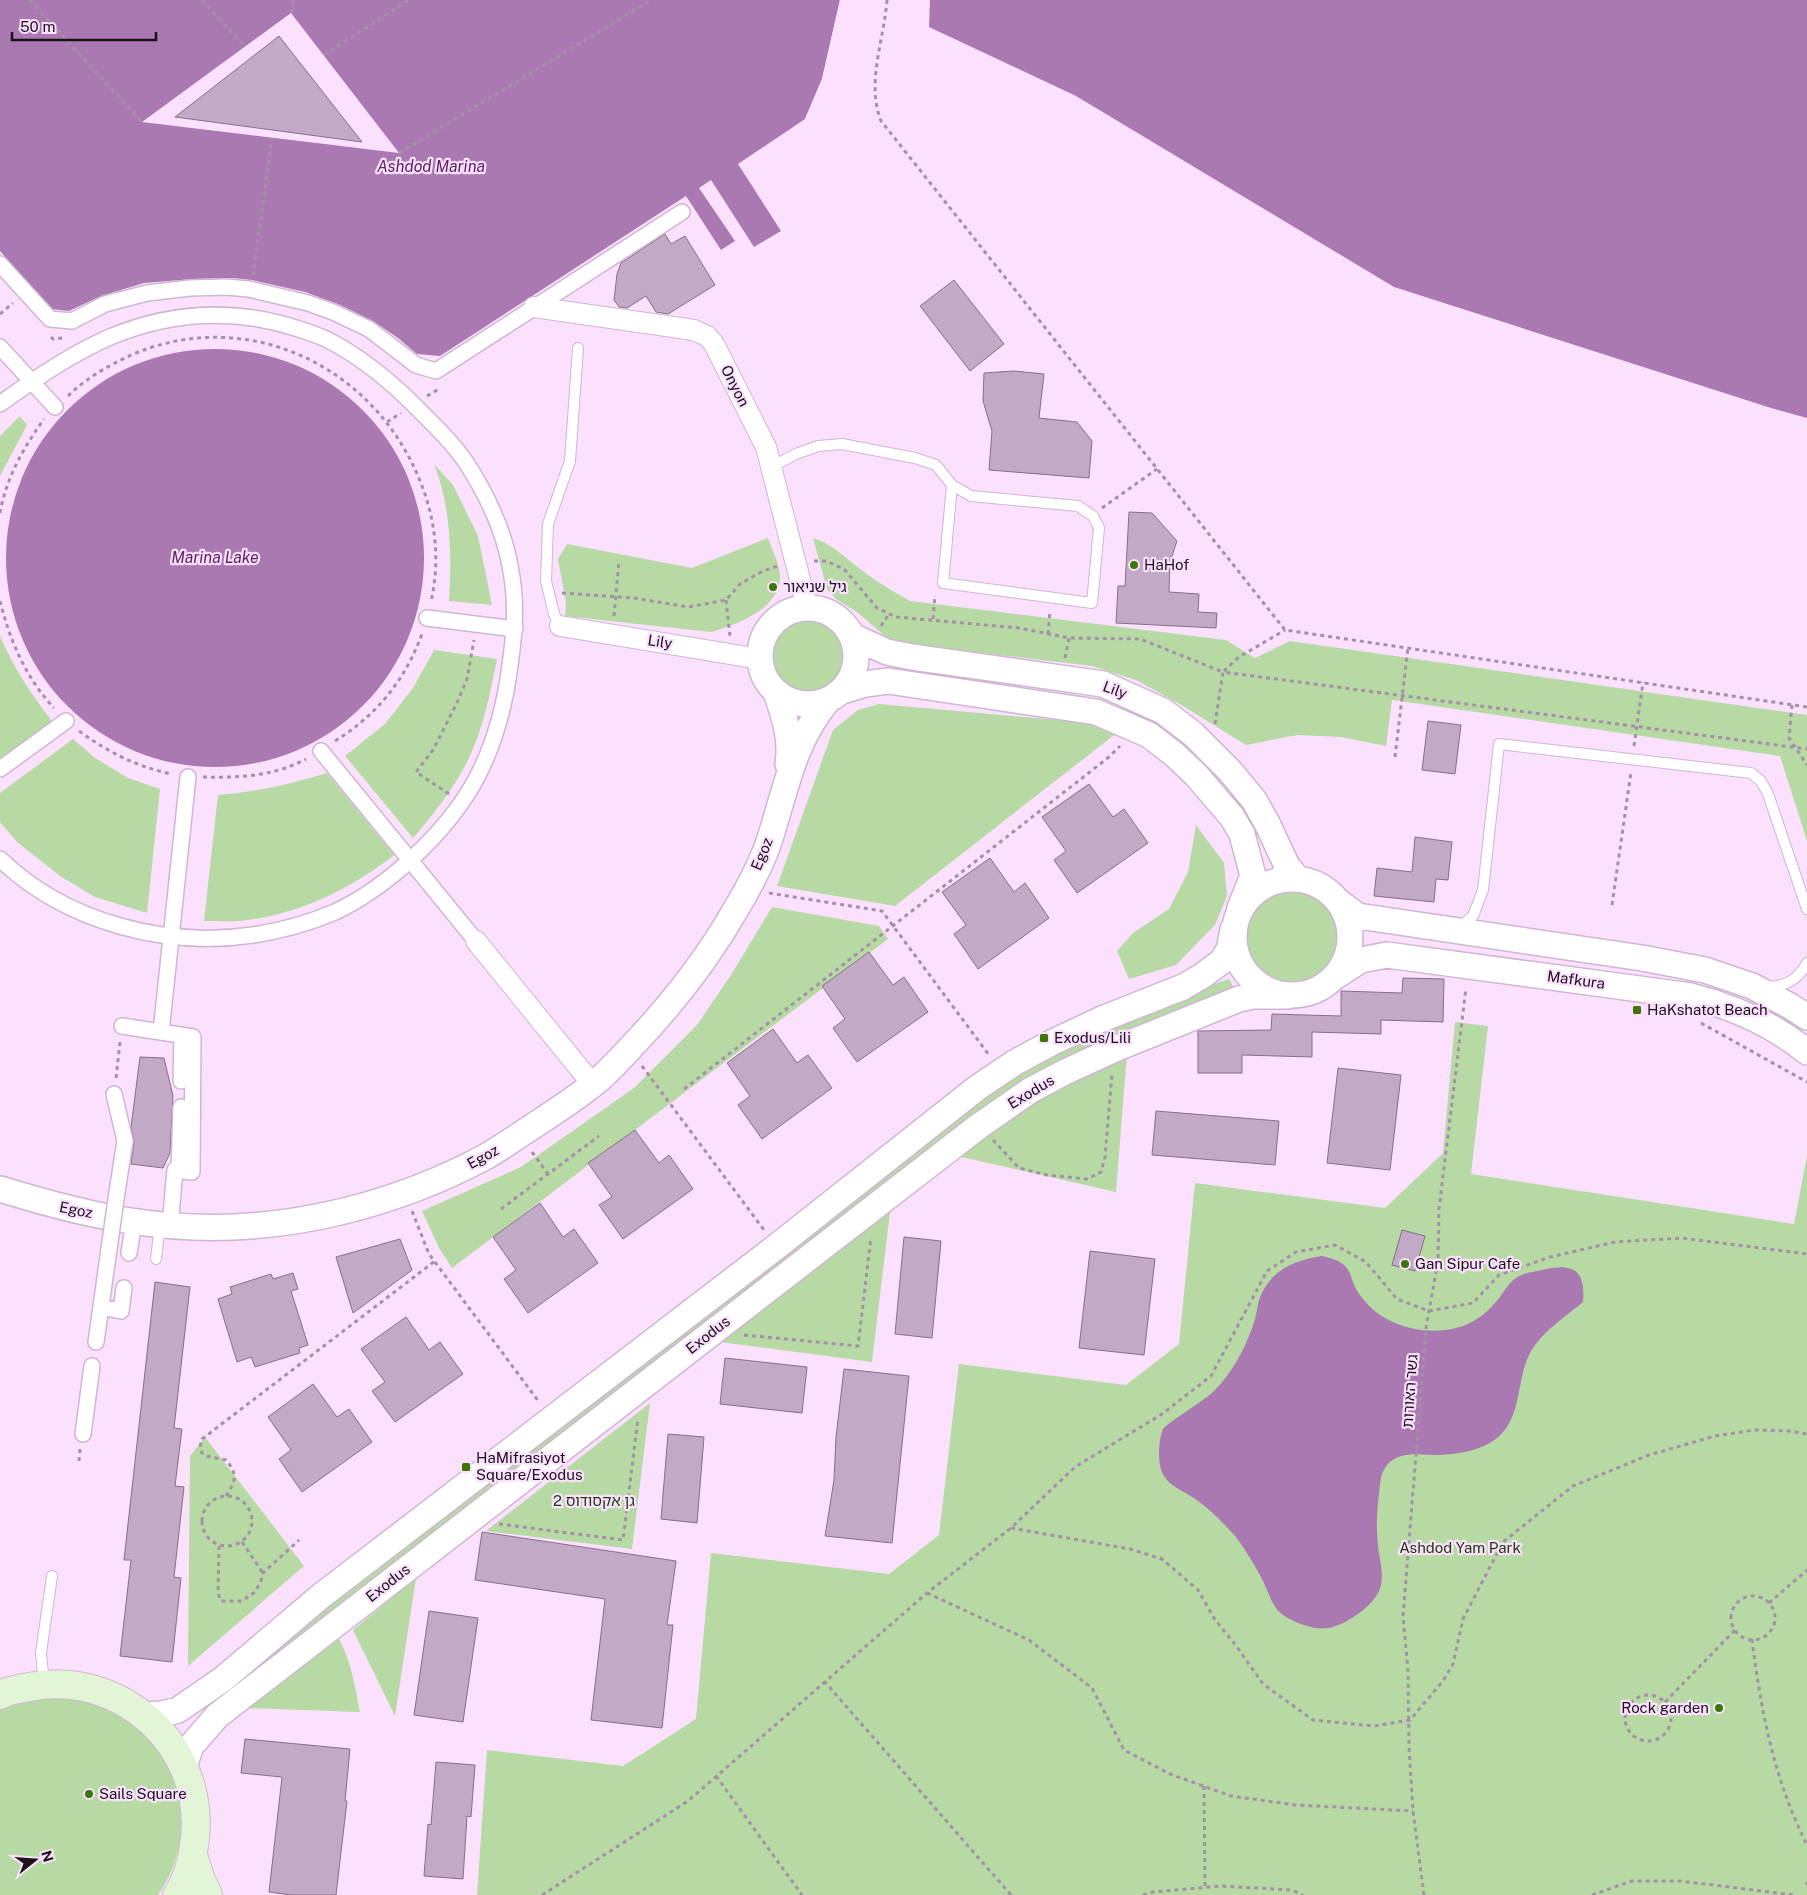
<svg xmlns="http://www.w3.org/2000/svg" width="1807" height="1895" viewBox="0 0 1807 1895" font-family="'Public Sans','Noto Sans Hebrew',sans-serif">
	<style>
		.green { fill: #b7daa5 }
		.water { fill: #ab79b2 }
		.pier { fill: #fbe1fe }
		.building { fill: #c2a9c5; stroke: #866f88 }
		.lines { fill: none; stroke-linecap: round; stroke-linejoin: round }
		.service-casing { stroke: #cfb6d2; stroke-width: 12 }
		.pedestrian-casing { stroke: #cfb6d2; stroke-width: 18 }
		.minor-casing { stroke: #cfb6d2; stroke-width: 22 }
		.tertiary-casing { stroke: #cfb6d2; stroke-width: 28 }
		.secondary-casing { stroke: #cfb6d2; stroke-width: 30 }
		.path { stroke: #a491a7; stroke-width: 3; stroke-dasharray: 4 4; stroke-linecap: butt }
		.service { stroke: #fff; stroke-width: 10 }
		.pedestrian { stroke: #fff; stroke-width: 15 }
		.minor { stroke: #fff; stroke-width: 20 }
		.tertiary { stroke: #fff; stroke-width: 25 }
		.secondary { stroke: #e2f5d6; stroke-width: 28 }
		.pedestrian-bridge-casing { stroke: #cfb6d2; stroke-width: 18; stroke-linecap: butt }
		.pedestrian-bridge { stroke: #fff; stroke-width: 15 }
		.poi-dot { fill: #3c7609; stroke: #fbe1fe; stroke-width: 2 }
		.labels { text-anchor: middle; stroke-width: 4.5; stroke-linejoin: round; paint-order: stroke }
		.street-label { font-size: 15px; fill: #1a111b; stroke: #fbe1fe }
		.poi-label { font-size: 15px; fill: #1a111b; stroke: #fbe1fe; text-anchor: start }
		.park-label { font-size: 15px; fill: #203b0e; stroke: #fbe1fe }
		.water-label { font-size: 16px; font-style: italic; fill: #5f2167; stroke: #fbe1fe }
	</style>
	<rect width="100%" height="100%" fill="#fbe1fe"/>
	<path class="green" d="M20 416 27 425 0 476V436Z
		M434 464 453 485 478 536 492 605 449 601C452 555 451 507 434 464Z
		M768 538C772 549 779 563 780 575 782 608 737 625 711 632L565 616 566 602 558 559 567 544 692 568Z
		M813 538C830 543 841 554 855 565 872 579 891 590 910 601L1226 640 1255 658 1290 641 1807 715V841L1780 756 1392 700 1386 746 1341 737 1297 735 1246 745 1178 703 1136 680 1092 666 900 643 886 637 857 612 836 599 827 589Z
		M767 656a41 41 0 1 1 82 0a41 41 0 1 1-82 0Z
		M0 636C14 668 31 694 52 721L0 760Z
		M434 650 497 659C490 695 482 734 465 766 451 792 432 816 413 838L345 756 385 724 413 688Z
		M879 704 1092 723 1118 732 895 906 777 886 833 730 858 710Z
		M73 739 95 758 128 778 160 789 147 913 95 897 60 876 17 842 0 822V793Z
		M327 773 394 855C350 890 295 916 239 921 227 922 215 921 204 921L218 795C256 792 291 784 327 773Z
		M1196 825 1224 863 1227 896 1215 925 1176 965 1129 979 1117 951 1133 933 1169 909 1188 872Z
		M1244 937a48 48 0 1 1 96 0a48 48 0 1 1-96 0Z
		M772 907 879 926 888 939 452 1268 439 1248 422 1211 521 1167 634 1088 697 1025 731 975Z
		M1229 979 1235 990 1063 1067 226 1697 221 1691 307 1614 980 1098 1054 1053 1187 994Z
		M1455 1022 1488 1026 1471 1174 1794 1224 1807 1156V1895H477L487 1750 623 1766 696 1719 711 1553 889 1574 939 1535 959 1364 1126 1385 1179 1344 1195 1183 1385 1208 1443 1153Z
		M1127 1053 1116 1192 957 1156 1027 1101Z
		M891 1204 872 1362 712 1341Z
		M650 1403 632 1549 486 1531Z
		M205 1437 304 1566 188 1666 190 1456Z
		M416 1578 395 1716 353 1630Z
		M338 1637C351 1660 355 1686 360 1712L244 1708Z
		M54 1695C68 1698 96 1701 107 1707 119 1714 137 1726 147 1736 156 1744 163 1757 168 1768 188 1810 185 1857 158 1895H0V1707Z"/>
	<path class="water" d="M0 0H840L822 79 805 119 738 164 781 231 754 247 711 180 699 188 735 241 721 250 686 196 440 356 417 354 398 338 373 321 338 304 305 292 252 280 233 278 193 279 144 283 101 296 69 311 51 309 0 251Z
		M930 0H1807V418L1771 408 1394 287 1076 96 929 27Z
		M6 558a209 209 0 1 1 418 0a209 209 0 1 1-418 0Z
		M1322 1256C1360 1265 1343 1275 1363 1299 1384 1326 1424 1336 1456 1328 1470 1325 1485 1315 1494 1304 1502 1296 1507 1284 1516 1278 1523 1273 1533 1272 1542 1270 1571 1263 1586 1268 1583 1302 1564 1318 1541 1332 1529 1355 1516 1382 1522 1418 1497 1438 1481 1451 1459 1454 1439 1455 1421 1455 1400 1450 1387 1465 1380 1473 1380 1485 1379 1494 1377 1510 1376 1528 1378 1545 1379 1558 1384 1572 1381 1585 1378 1600 1360 1614 1347 1621 1332 1629 1321 1631 1304 1625 1272 1614 1275 1606 1262 1579 1254 1564 1245 1549 1235 1536 1224 1524 1211 1510 1198 1501 1178 1486 1159 1486 1159 1454 1159 1446 1160 1436 1163 1429 1165 1425 1204 1400 1212 1393 1232 1374 1247 1346 1255 1319 1257 1313 1257 1306 1259 1300 1269 1271 1294 1260 1322 1256Z"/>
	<path class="pier" d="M840 0H842L825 79 808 119H805L822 79Z
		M291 13 399 153 142 122Z"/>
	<path class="building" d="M279 36 362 142 175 117Z
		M665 234 671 244 685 236 715 285 668 314 656 312 646 296 627 308 619 307 614 300 617 274 621 263Z
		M954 280 1004 344 970 371 920 306Z
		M1014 371 1044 374 1039 418 1077 422 1092 441 1089 478 989 470 992 431 983 401 984 373Z
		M1129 512 1152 513 1177 541 1170 562 1169 592 1199 594 1198 612 1217 613 1216 628 1116 623 1118 586H1125Z
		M1428 721 1461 725 1455 774 1422 770Z
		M1089 784 1113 817 1124 809 1148 843 1077 893 1054 860 1066 851 1042 817Z
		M1415 837 1452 842 1448 880 1436 879 1434 902 1374 896 1377 868 1412 872Z
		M990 858 1014 892 1025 883 1049 918 978 969 954 934 966 925 942 892Z
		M869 952 893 985 904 977 928 1012 857 1062 833 1028 845 1019 822 986Z
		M1403 978 1444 979 1443 1022 1381 1020V1034L1312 1032V1057L1242 1055V1073H1198V1031L1271 1030 1272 1014 1341 1016V991L1402 993Z
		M773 1029 797 1063 808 1055 832 1088 762 1139 738 1105 750 1096 727 1063Z
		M140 1057 164 1058 173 1096 170 1153 163 1168 131 1164 134 1142 131 1127Z
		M1338 1068 1401 1075 1390 1170 1327 1163Z
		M1156 1111 1279 1121 1275 1165 1152 1155Z
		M635 1130 659 1163 669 1155 693 1189 623 1239 599 1205 612 1197 588 1163Z
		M540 1203 563 1237 574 1229 598 1263 528 1313 504 1279 516 1270 493 1237Z
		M1402 1230 1425 1236 1415 1271 1392 1265Z
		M904 1237 941 1241 932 1338 895 1334Z
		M400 1239 412 1270 353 1313 336 1257Z
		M1090 1251 1155 1259 1144 1355 1079 1348Z
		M293 1273 298 1289 291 1291 308 1345 299 1348 300 1353 255 1367 251 1357 237 1362 218 1299 232 1294 230 1287 271 1274 273 1279Z
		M155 1282 190 1287 174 1428 182 1429 175 1486 184 1487 174 1577 181 1578 172 1662 120 1656 131 1560H124Z
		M406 1317 429 1350 440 1342 463 1374 395 1422 372 1391 385 1382 361 1349Z
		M725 1358 807 1367 802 1413 720 1404Z
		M844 1369 909 1376 892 1543 825 1536 834 1480 836 1437Z
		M313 1384 337 1417 349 1409 372 1442 302 1492 279 1459 291 1450 268 1417Z
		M668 1434 704 1437 697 1523 661 1519Z
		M482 1532 676 1561 667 1625H673L662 1728 591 1720 605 1599 475 1580Z
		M429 1611 478 1618 463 1722 414 1715Z
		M245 1739 350 1749 345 1801H347L336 1895H291L269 1892 282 1777 241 1773Z
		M436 1762 475 1765 471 1817 467 1816 463 1879 424 1876 428 1824 431 1825Z"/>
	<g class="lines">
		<g class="service-casing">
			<path id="service" d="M771 467 796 454 818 446 842 444 915 458 936 465 952 485 971 496 1078 506 1093 516 1099 528 1092 603 943 583 952 485
				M560 626 554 614 546 581 548 524 570 461 578 348
				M1459 928 1473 916 1483 890 1499 744 1751 773 1761 781 1768 794 1807 909
				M1766 987C1785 987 1798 980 1807 963
				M156 1259 160 1225
				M44 1684 41 1653 52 1576"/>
		</g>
		<g class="pedestrian-casing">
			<path id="pedestrian" d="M0 264 50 319 72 321 105 304 147 293 190 288 226 287 249 289 308 303 333 312 369 329 416 365 436 371 682 212
				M0 347 55 407
				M0 404C34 379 71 354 110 337 172 311 235 308 299 329 308 332 317 335 326 339 362 357 394 384 422 413 437 428 453 443 465 461 485 491 504 530 510 566 517 600 515 631 510 665 505 705 494 746 475 781 446 833 388 887 335 912 309 923 280 931 253 935 165 948 65 922 0 859
				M427 618 515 629
				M321 751 476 941
				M0 769 66 721
				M122 1026 193 1037 192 1172 175 1170 170 1226
				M161 1032 188 777
				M181 1081 182 1035
				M114 1094 125 1141 117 1192
				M179 1171 181 1107
				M129 1253 134 1221
				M101 1307 121 1311 124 1288
				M96 1342 109 1249
				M83 1434 92 1366"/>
		</g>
		<g class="minor-casing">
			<path id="minor" d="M534 307 694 330 707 336 714 344 766 447 807 607
				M560 626 760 659
				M476 941 593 1085"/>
		</g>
		<g class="tertiary-casing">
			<path id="tertiary" d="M760 656a48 48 0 1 1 96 0a48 48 0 1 1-96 0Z
				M852 636 887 652 912 657 1103 684 1163 711 1193 734 1229 770 1254 800 1267 823 1287 866 1297 878
				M842 691 865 684 888 681 1096 712 1149 735 1175 755 1196 775 1232 817 1242 834 1253 876 1240 908
				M776 692C784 716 792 738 788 764
				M1234 937a58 58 0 1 1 116 0a58 58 0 1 1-116 0Z
				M1339 902 1358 916 1642 958 1705 970 1752 986 1790 1006 1807 1017
				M1336 976 1361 960 1387 955 1691 996C1734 1007 1773 1024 1807 1052
				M0 1189C62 1208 127 1225 193 1227 293 1231 398 1204 487 1156 507 1144 527 1130 547 1117 562 1107 577 1097 591 1086 607 1074 621 1058 634 1044 673 1003 708 958 736 909 747 891 758 870 766 850 785 797 790 746 828 700
				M145 1715 162 1714 178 1710 223 1679 321 1596 776 1247 977 1088 1014 1063 1051 1043 1102 1019 1183 987 1202 976 1221 962 1229 950 1233 929
				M184 1766 191 1746 217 1716 979 1126 1031 1090 1065 1072 1115 1049 1239 999 1253 996H1288"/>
		</g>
		<g class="secondary-casing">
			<path id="secondary" d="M0 1695C9 1690 19 1689 29 1687 120 1669 205 1745 195 1838 193 1857 188 1879 177 1895
				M193 1855 201 1880 208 1895"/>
		</g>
		<path class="path" d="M30 0 142 122
			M202 0 245 47
			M887 0C884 40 866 83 881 121L1285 630 1807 707
			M291 13 293 0
			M324 55 409 0
			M399 153 651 0
			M253 275 272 138
			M0 314 13 303
			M51 337 53 339 63 338
			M68 396C86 378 108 366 131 355 249 304 378 368 422 486 436 522 440 564 431 601
			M427 396 439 389
			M387 422 401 413
			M1102 508 1157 469
			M0 513C6 478 24 447 44 419
			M814 561H826L844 569 877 608 896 617 1019 628 1069 638 1140 639 1223 672 1239 657 1285 630
			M562 593 634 598 688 607 726 600 740 584 763 571 778 566
			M726 600 730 636
			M0 601C10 641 26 678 54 708
			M614 616 619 561
			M933 619 935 595
			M881 626 889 614
			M1048 634 1050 610
			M1065 658 1069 638
			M1792 705 1789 738 1807 765
			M1215 724 1223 672 1807 749
			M79 731C108 752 137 767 172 774
			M335 741C377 715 405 680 422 634
			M1634 746 1643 682
			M1395 757 1408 647
			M203 777C239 778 275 776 306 759
			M449 794 416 772 433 750 456 705 467 679 474 640
			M769 893 882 911 989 1055
			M1612 905 1631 772
			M1701 1023 1807 1082
			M642 1066 764 1230
			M116 1078 120 1042
			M684 1089 1109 757 1120 746
			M993 1140 1019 1168 1047 1175 1087 1179 1101 1172 1105 1157 1112 1074
			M532 1152 548 1174
			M501 1209 599 1136
			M412 1211 429 1254 539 1402
			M744 1335 858 1346 871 1237
			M79 1461 80 1449
			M202 1521a25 25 0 1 1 50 0a25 25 0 1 1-50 0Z
			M226 1496C236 1481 238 1474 226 1460L207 1456 202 1453 200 1447 202 1439 435 1261
			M499 1524 623 1540 638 1418
			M1011 1528 1130 1549 1162 1559 1198 1590 1214 1618 1237 1647 1263 1684 1313 1720 1374 1726 1410 1720 1443 1681 1453 1664 1463 1619 1503 1542 1573 1486 1649 1455 1715 1436 1755 1430 1789 1431 1807 1434
			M242 1542 263 1573
			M219 1546 218 1593 221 1601H242L255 1592 261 1581 263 1573 299 1540
			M927 1593 1029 1640 1092 1688 1124 1750 1170 1774 1231 1796 1296 1805 1413 1811
			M1731 1618a22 22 0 1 1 44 0a22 22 0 1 1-44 0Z
			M1769 1603 1807 1570
			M1752 1639C1761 1712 1774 1779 1807 1845
			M824 1681 1011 1895
			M1625 1718a23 23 0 1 1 46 0a23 23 0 1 1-46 0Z
			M1665 1702 1735 1630
			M716 1776 802 1895
			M1204 1786 1205 1887
			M1807 1882V1885
			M542 1895 688 1801 927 1593 1011 1528 1075 1467 1162 1414 1211 1376 1267 1271 1296 1252 1335 1245 1366 1262 1397 1299 1429 1311 1473 1303 1499 1275 1550 1257 1615 1242 1682 1238 1807 1254
			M1143 1895 1153 1892 1221 1886 1292 1890 1303 1895
			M1424 1895 1413 1811 1409 1747 1408 1670 1403 1617 1426 1328 1438 1261 1439 1209 1466 988
			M1592 1895 1632 1881H1680L1794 1895"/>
		<use href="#service" class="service"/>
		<use href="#pedestrian" class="pedestrian"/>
		<use href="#minor" class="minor"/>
		<use href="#tertiary" class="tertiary"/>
		<use href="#secondary" class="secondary"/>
		<g class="pedestrian-bridge-casing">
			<path id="pedestrian-bridge" d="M109 1249 117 1192"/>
		</g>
		<use href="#pedestrian-bridge" class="pedestrian-bridge"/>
	</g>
	<g class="poi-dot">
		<circle cx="1134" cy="565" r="5"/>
		<circle cx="773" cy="587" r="5"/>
		<rect x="1632" y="1005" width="10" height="10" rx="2.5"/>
		<rect x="1039" y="1033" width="10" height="10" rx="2.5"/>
		<circle cx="1405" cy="1264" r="5"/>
		<rect x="461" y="1462" width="10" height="10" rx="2.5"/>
		<circle cx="1719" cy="1708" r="5"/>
		<circle cx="89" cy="1794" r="5"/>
	</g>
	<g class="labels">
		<g class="street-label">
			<text transform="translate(735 386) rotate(63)" y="5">Onyon</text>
			<text transform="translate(660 642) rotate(9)" y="5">Lily</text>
			<text transform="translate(1115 690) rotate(20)" y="5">Lily</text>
			<text transform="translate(762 854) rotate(-68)" y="5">Egoz</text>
			<text transform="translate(1576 980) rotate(8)" y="5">Mafkura</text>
			<text transform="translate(1031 1092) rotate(-31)" y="5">Exodus</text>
			<text transform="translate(483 1157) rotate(-29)" y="5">Egoz</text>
			<text transform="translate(76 1210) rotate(11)" y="5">Egoz</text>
			<text transform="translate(708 1335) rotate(-38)" y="5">Exodus</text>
			<text transform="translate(1410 1391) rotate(-86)" y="5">גשר האורות</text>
			<text transform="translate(388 1583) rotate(-38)" y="5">Exodus</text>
		</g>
		<g class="poi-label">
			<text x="1144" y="570">HaHof</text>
			<text x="783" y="592">גיל שניאור</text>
			<text x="1647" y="1015">HaKshatot Beach</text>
			<text x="1054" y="1043">Exodus/Lili</text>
			<text x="1415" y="1269">Gan Sipur Cafe</text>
			<text x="476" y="1463">HaMifrasiyot<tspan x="476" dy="17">Square/Exodus</tspan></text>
			<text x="1709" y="1713" text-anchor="end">Rock garden</text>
			<text x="99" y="1799">Sails Square</text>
		</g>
		<g class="park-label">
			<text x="594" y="1506">גן אקסודוס 2</text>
			<text x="1460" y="1553">Ashdod Yam Park</text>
		</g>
		<g class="water-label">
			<text x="431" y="172">Ashdod Marina</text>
			<text x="215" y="563">Marina Lake</text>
		</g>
	</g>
	<g transform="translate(35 1860) rotate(73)" stroke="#fbe1fe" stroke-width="4" paint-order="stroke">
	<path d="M0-4L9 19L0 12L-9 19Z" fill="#1a111b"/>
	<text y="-8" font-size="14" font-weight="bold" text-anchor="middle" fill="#1a111b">N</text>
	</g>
	<path d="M12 32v8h144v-8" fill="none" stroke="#1a111b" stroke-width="2.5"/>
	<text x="20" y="32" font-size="15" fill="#1a111b" stroke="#fbe1fe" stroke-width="4" paint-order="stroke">50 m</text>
</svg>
